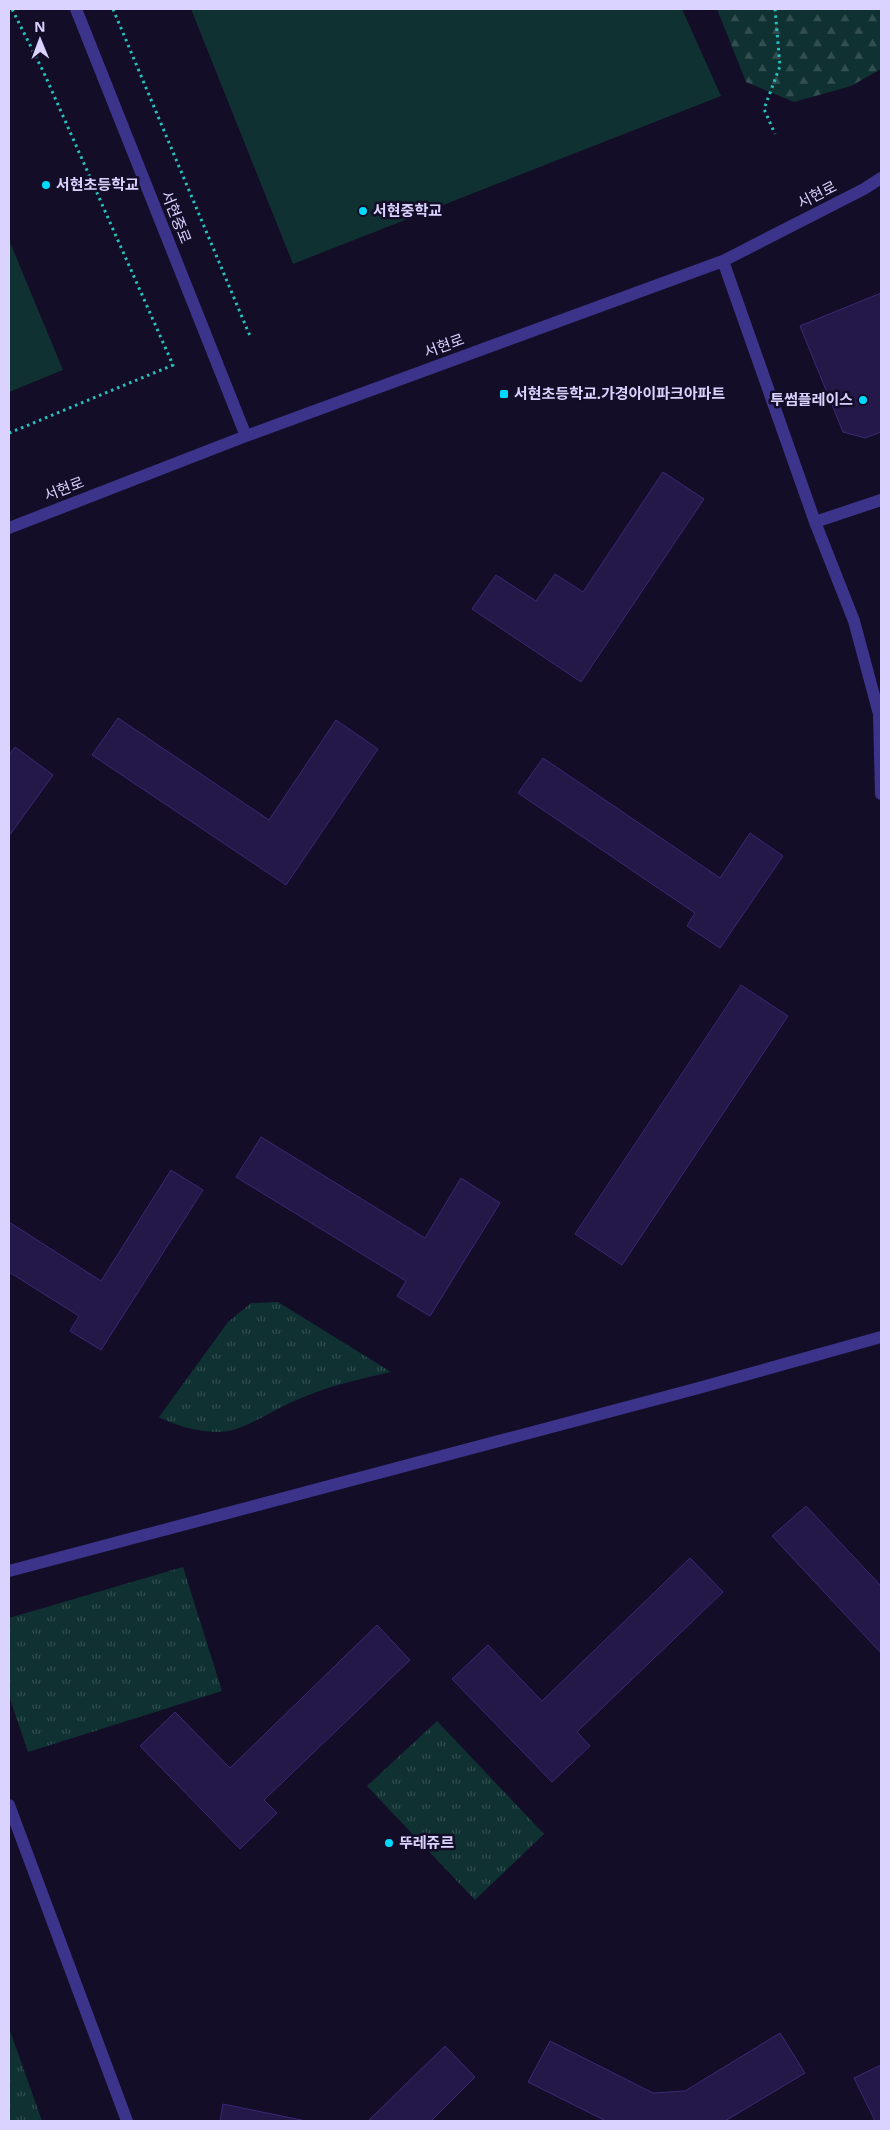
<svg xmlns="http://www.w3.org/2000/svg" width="890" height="2130" viewBox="0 0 890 2130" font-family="'Noto Sans','Noto Sans KR',sans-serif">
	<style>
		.forest { fill: url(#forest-firs) }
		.park { fill: url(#park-tufts) }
		.pitch { fill: #103131 }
		.building { fill: #241849; stroke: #3b2877 }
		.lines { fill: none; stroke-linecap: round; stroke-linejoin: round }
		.path { stroke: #25c1be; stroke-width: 3; stroke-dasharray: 2.5 4; stroke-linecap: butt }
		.minor { stroke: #3b348a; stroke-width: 12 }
		.poi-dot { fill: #00dafe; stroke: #130d27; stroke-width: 2 }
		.labels { text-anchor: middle; stroke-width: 5; stroke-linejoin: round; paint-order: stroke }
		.poi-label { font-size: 15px; font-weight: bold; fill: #dad3ff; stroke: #130d27; text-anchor: start }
		.street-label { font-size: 15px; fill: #dad3ff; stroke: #130d27 }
	</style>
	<defs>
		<pattern id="forest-firs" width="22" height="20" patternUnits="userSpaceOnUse" patternTransform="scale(1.25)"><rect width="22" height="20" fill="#103131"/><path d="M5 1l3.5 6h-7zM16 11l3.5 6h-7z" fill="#324e50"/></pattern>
		<pattern id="park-tufts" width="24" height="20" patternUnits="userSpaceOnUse" patternTransform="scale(1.25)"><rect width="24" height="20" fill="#103131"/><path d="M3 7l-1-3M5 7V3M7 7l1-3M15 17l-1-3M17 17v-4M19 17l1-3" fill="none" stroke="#324e50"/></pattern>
	</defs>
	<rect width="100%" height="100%" fill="#130d27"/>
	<path class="forest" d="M717 9H881V69L851 86 794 102 746 82Z"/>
	<path class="park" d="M278 1302 391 1372C360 1379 328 1386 299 1399 276 1408 256 1423 233 1430 212 1436 177 1427 159 1417L228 1322 251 1303Z
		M183 1567 222 1691 28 1752 9 1696V1618Z
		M437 1721 544 1834 475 1900 367 1786Z
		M9 2028 42 2121H9Z"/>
	<path class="pitch" d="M191 9H682L721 96 293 264Z
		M9 240 63 370 9 392Z"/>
	<path class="building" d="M881 293V432L865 438 843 432 800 326Z
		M663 472 704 499 581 682 472 609 496 575 536 601 555 574 583 592Z
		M118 718 269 820 336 720 378 749 286 885 92 755Z
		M15 747 53 775 9 836V755Z
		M543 758 720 878 750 833 783 856 720 948 687 926 695 913 518 793Z
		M741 985 788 1016 622 1265 575 1234Z
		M261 1137 425 1238 461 1178 500 1203 430 1316 397 1296 406 1281 236 1177Z
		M171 1170 203 1190 101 1350 70 1331 79 1316 9 1272V1222L101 1281Z
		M806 1506 881 1586V1653L772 1536Z
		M690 1558 723 1592 577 1732 590 1746 552 1782 452 1679 488 1645 542 1701Z
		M377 1625 410 1660 264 1800 277 1813 240 1849 140 1746 175 1712 230 1768Z
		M780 2033 805 2073 725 2121H606L528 2082 550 2041 653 2093 685 2091Z
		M445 2046 475 2077 431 2121H368Z
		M881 2065V2121H875L854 2078Z
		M223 2104 306 2121H220Z"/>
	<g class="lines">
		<path class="path" d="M113 9 250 336
			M775 9 780 66 764 109 775 134
			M9 433 173 365 44 73 12 9"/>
		<path class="minor" d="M76 9 246 436
			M723 261 815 522 854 621 879 714 881 794
			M815 522 881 500
			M9 528 246 436 723 261 864 189 881 178
			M9 1571 695 1389 881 1337
			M9 1805 127 2121"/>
	</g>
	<g class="poi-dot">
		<circle cx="46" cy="185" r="5"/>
		<circle cx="363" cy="211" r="5"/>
		<rect x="499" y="389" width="10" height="10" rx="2.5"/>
		<circle cx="863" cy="400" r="5"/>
		<circle cx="389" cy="1843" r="5"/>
	</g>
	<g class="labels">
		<g class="poi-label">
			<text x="56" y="190">서현초등학교</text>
			<text x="373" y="216">서현중학교</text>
			<text x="514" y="399">서현초등학교.가경아이파크아파트</text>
			<text x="853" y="405" text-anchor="end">투썸플레이스</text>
			<text x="399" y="1848">뚜레쥬르</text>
		</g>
		<g class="street-label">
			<text transform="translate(817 195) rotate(-27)" y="5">서현로</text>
			<text transform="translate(176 217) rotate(68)" y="5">서현중로</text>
			<text transform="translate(444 346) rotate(-20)" y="5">서현로</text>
			<text transform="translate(64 489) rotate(-21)" y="5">서현로</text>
		</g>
	</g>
	<rect width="890" height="2130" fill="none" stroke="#dad3ff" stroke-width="20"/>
	<g transform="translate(40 40) rotate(359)" stroke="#130d27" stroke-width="4" paint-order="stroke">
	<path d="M0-4L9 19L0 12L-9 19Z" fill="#dad3ff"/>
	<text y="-8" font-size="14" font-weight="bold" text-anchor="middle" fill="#dad3ff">N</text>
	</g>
</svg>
